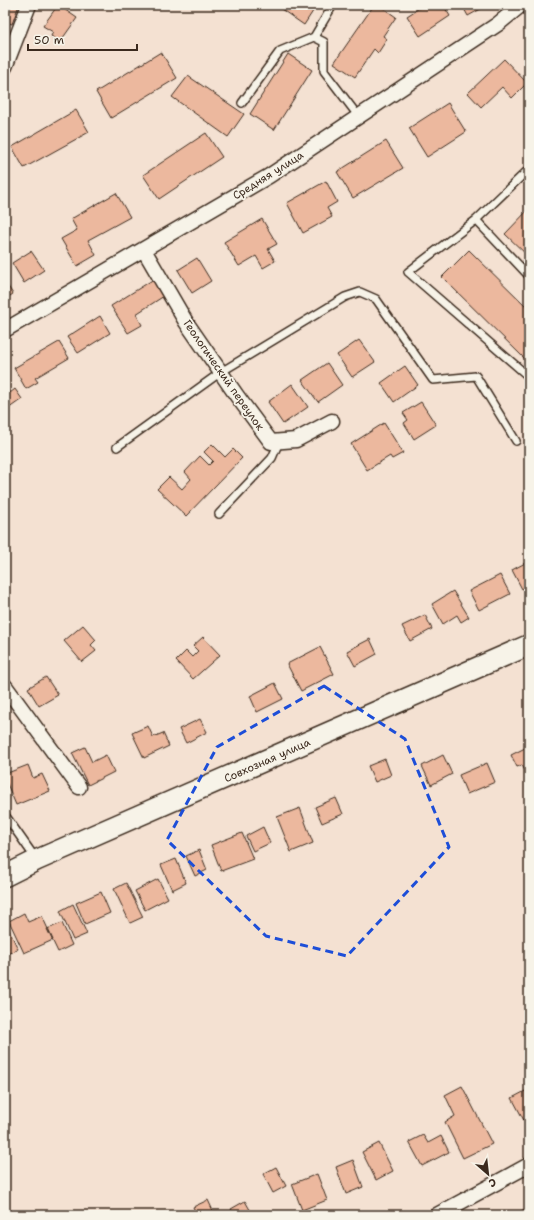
<svg xmlns="http://www.w3.org/2000/svg" width="534" height="1220" viewBox="0 0 534 1220" font-family="'Shantell Sans',sans-serif">
	<style>
		.building { fill: #ecb89e; stroke: #3b2a1e }
		.lines { fill: none; stroke-linecap: round; stroke-linejoin: round }
		.lane-casing { stroke: #3b2a1e; stroke-width: 10 }
		.street-casing { stroke: #3b2a1e; stroke-width: 17 }
		.secondary-casing { stroke: #3b2a1e; stroke-width: 23 }
		.lane { stroke: #f7f3e8; stroke-width: 7 }
		.street { stroke: #f7f3e8; stroke-width: 14 }
		.secondary { stroke: #f7f3e8; stroke-width: 20 }
		.marked { fill: none; stroke: #1d4ed8; stroke-width: 3; stroke-dasharray: 8 5; stroke-linejoin: round }
		.labels { text-anchor: middle; stroke-width: 3.5; stroke-linejoin: round; paint-order: stroke }
		.street-label { font-size: 11px; fill: #3b2a1e; stroke: #f7f3e8 }
	</style>
	<rect width="100%" height="100%" fill="#f4e1d2"/>
	<filter id="ink" filterUnits="userSpaceOnUse"><feTurbulence type="fractalNoise" baseFrequency=".025" numOctaves="2"/><feDisplacementMap in="SourceGraphic" scale="8" xChannelSelector="R" yChannelSelector="G"/><feConvolveMatrix kernelMatrix="1 2 1 2 8 2 1 2 1" color-interpolation-filters="sRGB"/></filter>
	<g filter="url(#ink)">
		<path class="building" d="M5 5H19L12 24 5 22Z
			M58 5 77 18 60 42 51 36 53 32 43 26Z
			M284 5H317L304 25 281 9Z
			M374 5H379L396 17 383 36 387 39 378 53 374 49 355 77 334 63Z
			M424 5H443L450 16 420 36 407 16Z
			M462 5H486V6L468 16Z
			M161 52 177 78 111 118 96 92Z
			M288 54 312 70 274 130 250 114Z
			M504 59 527 83 512 98 502 87 481 107 468 93Z
			M188 76 244 114 228 137 172 97Z
			M448 103 466 132 427 157 409 128Z
			M76 110 89 132 24 168 12 147Z
			M206 133 222 157 159 199 143 175Z
			M386 141 403 168 353 198 337 172Z
			M326 181 337 202 327 208 332 217 303 233 287 203Z
			M116 193 130 217 88 240 96 255 77 266 61 239 77 230 71 219Z
			M529 209V257L505 234Z
			M262 219 277 244 268 249 275 261 263 268 256 256 239 266 224 242Z
			M469 250 529 309V363L442 277Z
			M31 251 44 270 24 283 12 263Z
			M197 258 211 281 192 293 178 270Z
			M154 279 164 296 136 314 142 325 128 333 111 306Z
			M5 282 13 294 5 299Z
			M100 316 110 333 78 353 67 337Z
			M359 340 375 362 352 377 337 355Z
			M59 342 69 358 35 378 38 382 26 389 14 368Z
			M327 363 342 385 318 402 302 380Z
			M405 366 418 385 394 402 381 383Z
			M292 384 308 407 283 424 268 402Z
			M5 386 10 393 15 389 22 399 5 411Z
			M421 402 436 425 414 439 404 423 408 420 403 413Z
			M384 423 403 453 392 459 390 456 367 470 351 444Z
			M212 444 225 457 233 449 242 458 186 516 157 489 169 477 182 489 191 479 185 472 200 456 209 465 213 461 204 452Z
			M529 561V586L522 589 512 570Z
			M500 575 510 594 479 610 469 591Z
			M453 591 469 617 461 622 457 615 443 624 432 604Z
			M425 615 432 629 410 641 402 626Z
			M83 625 96 640 91 645 96 651 82 662 64 641Z
			M203 637 220 655 193 679 176 661 186 651 192 657 198 651 193 646Z
			M370 639 377 654 355 666 347 651Z
			M320 647 334 674 301 691 287 664Z
			M46 677 58 695 39 706 28 688Z
			M275 683 283 699 257 712 250 696Z
			M200 719 207 732 186 743 179 729Z
			M148 726 153 737 163 733 169 746 144 758 132 733Z
			M529 746V777H528L522 765 517 767 511 755Z
			M85 747 92 762 106 755 114 772 88 785 72 753Z
			M443 755 452 774 431 785 422 766Z
			M385 759 391 775 375 782 368 766Z
			M487 763 495 782 467 794 459 775Z
			M28 765 33 778 42 774 50 791 16 805 5 779V774Z
			M336 798 343 814 322 823 315 807Z
			M300 808 313 843 291 852 277 817Z
			M263 827 270 843 253 851 246 836Z
			M242 833 253 859 221 871 211 845Z
			M199 850 207 870 195 876 186 856Z
			M176 859 186 883 172 890 161 865Z
			M158 879 168 898 145 910 135 891Z
			M126 883 143 917 130 923 114 889Z
			M101 892 110 913 85 924 76 903Z
			M73 904 87 934 73 940 60 911Z
			M24 913 28 922 42 916 53 940 24 953 9 921Z
			M62 923 72 945 58 952 47 929Z
			M9 930 18 949 5 955V932Z
			M462 1086 492 1144 463 1158 445 1122 455 1116 445 1095Z
			M529 1089V1128H528L512 1098Z
			M423 1135 428 1143 441 1136 449 1152 422 1166 409 1142Z
			M379 1143 393 1171 376 1180 362 1152Z
			M353 1160 363 1187 346 1194 336 1167Z
			M276 1167 286 1186 273 1193 263 1174Z
			M317 1174 327 1200 302 1210 292 1184Z
			M208 1200 215 1215H197L193 1207Z
			M245 1201 253 1215H234L231 1209Z
			M529 1207V1215H522L521 1211Z"/>
		<g class="lines">
			<g class="lane-casing">
				<path id="lane" d="M314 37 324 42V71L359 117
					M242 103 280 51 314 37 333 5
					M529 169 476 220 408 272 529 377
					M476 220 529 276
					M117 447 221 372 345 297 360 292 376 299 433 380 476 376 516 441
					M219 514 272 458 279 442
					M5 815 36 859"/>
			</g>
			<g class="street-casing">
				<path id="street" d="M5 67 29 5
					M144 250 186 322 237 396 271 442 296 440 332 421
					M5 330 269 176 498 24 521 5
					M5 686 79 787
					M437 1215 529 1165"/>
			</g>
			<g class="secondary-casing">
				<path id="secondary" d="M5 876 37 860 529 645"/>
			</g>
			<use href="#lane" class="lane"/>
			<use href="#street" class="street"/>
			<use href="#secondary" class="secondary"/>
		</g>
	</g>
	<path class="marked" d="M324 686 405 739 449 847 347 956 266 936 167 840 217 747Z"/>
	<g class="labels">
		<g class="street-label">
			<text transform="translate(268 175) rotate(-32)" y="4">Средняя улица</text>
			<text transform="translate(224 375) rotate(55)" y="4">Геологический переулок</text>
			<text transform="translate(267 760) rotate(-24)" y="4">Совхозная улица</text>
		</g>
	</g>
	<rect width="534" height="1220" fill="none" stroke="#f7f3e8" stroke-width="20"/>
	<rect x="10" y="10" width="514" height="1200" fill="none" stroke="#3b2a1e" stroke-width="1.5" filter="url(#ink)"/>
	<g transform="translate(488 1174) rotate(152)" stroke="#f7f3e8" stroke-width="3" paint-order="stroke">
	<path d="M0-3L7 15L0 10L-7 15Z" fill="#3b2a1e"/>
	<text y="-6" font-size="11" font-weight="bold" text-anchor="middle" fill="#3b2a1e">С</text>
	</g>
	<path d="M28 44v6h109v-6" fill="none" stroke="#3b2a1e" stroke-width="2"/>
	<text x="34" y="44" font-size="12" fill="#3b2a1e" stroke="#f7f3e8" stroke-width="3" paint-order="stroke">50 m</text>
</svg>
